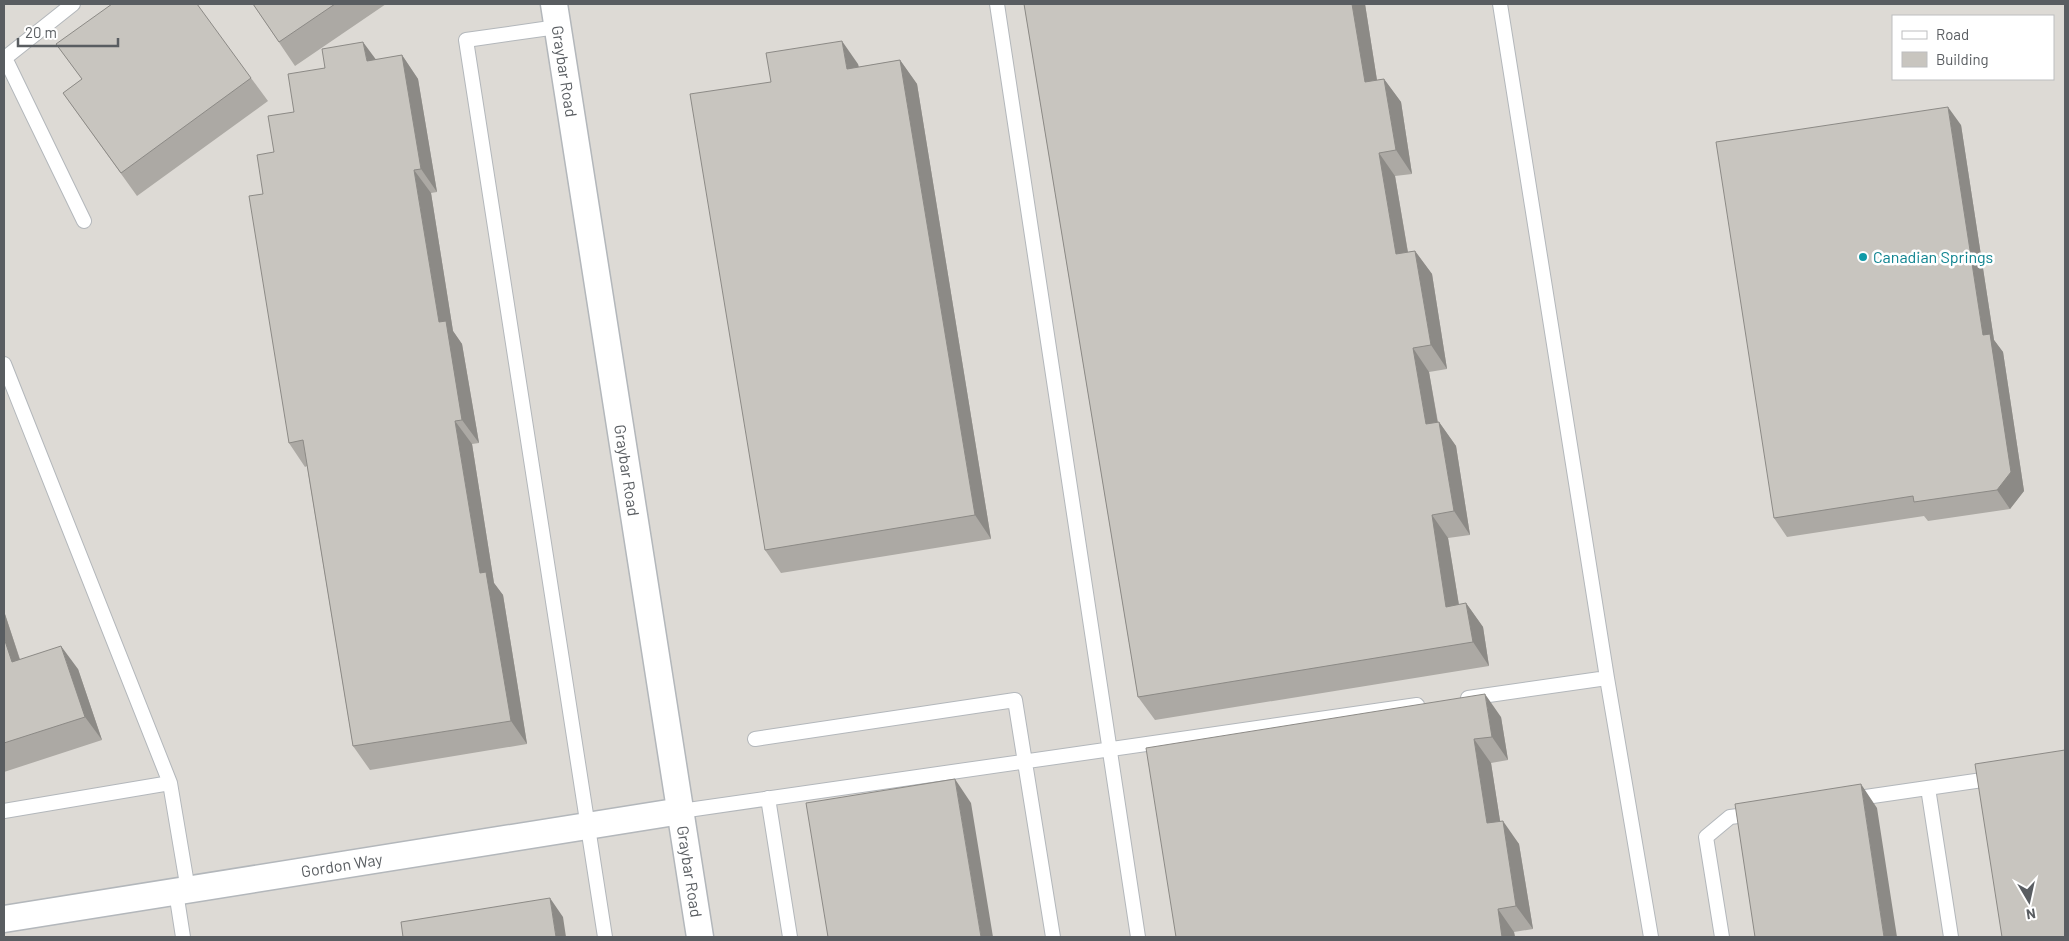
<svg xmlns="http://www.w3.org/2000/svg" width="2069" height="941" viewBox="0 0 2069 941" font-family="Barlow,sans-serif">
	<style>
		.industrial { fill: #dddad5; fill-rule: evenodd }
		.lines { fill: none; stroke-linecap: round; stroke-linejoin: round }
		.lane-casing { stroke: #b3b7bb; stroke-width: 16 }
		.street-casing { stroke: #b3b7bb; stroke-width: 29 }
		.lane { stroke: #fff; stroke-width: 14 }
		.street { stroke: #fff; stroke-width: 26 }
		.wall { fill: #aca9a4 }
		.shaded-wall { fill: #8c8a86 }
		.building { fill: #c8c5bf; stroke: #8c8a86 }
		.culture-dot { fill: #0f9aa8; stroke: #fff; stroke-width: 2 }
		.labels { text-anchor: middle; stroke-width: 5; stroke-linejoin: round; paint-order: stroke }
		.street-label { font-size: 16px; fill: #595d61; stroke: #fff }
		.culture-label { font-size: 16px; fill: #0d838f; stroke: #fff; text-anchor: start }
	</style>
	<rect width="100%" height="100%" fill="#ece8e0"/>
	<path class="industrial" d="M4 4H2065V937H4ZM1893 16H2053V79H1893Z"/>
	<g class="lines">
		<g class="lane-casing">
			<path id="lane" d="M73 4 5 58 84 221
				M997 4 1138 937
				M1500 4 1607 678
				M557 27 466 40 605 937
				M4 364 170 783 188 890
				M1468 698 1607 678 1651 937
				M755 739 1015 700 1053 937
				M1928 788 1951 937
				M768 798 790 937
				M1852 799 1996 778
				M4 811 170 783
				M681 811 1417 705
				M176 892 183 937
				M1722 937 1706 837 1730 817 1754 814"/>
		</g>
		<g class="street-casing">
			<g id="street">
				<path id="s1" d="M554 4 700 937"/>
				<path id="s2" d="M4 919 681 811"/>
			</g>
		</g>
		<use href="#lane" class="lane"/>
		<use href="#street" class="street"/>
	</g>
	<path class="wall" d="M253 4H386L295 66Z
		M1024 4H1365L1377 80 1384 79 1401 102 1412 174 1395 176 1408 252 1415 251 1432 274 1447 369 1429 372 1438 422H1439L1456 446 1470 535 1448 538 1459 605 1466 603 1483 627 1489 666 1155 720 1138 697Z
		M56 44 251 78 268 101 137 196 63 93 82 79Z
		M402 55 418 79 437 192 431 193 453 331 462 344 479 443 472 444 494 583 503 595 527 744 370 770 353 746 307 466 305 467 289 443 263 194 274 152 294 112 376 60Z
		M900 60 917 84 991 539 781 573 765 550 771 82 858 64 859 67Z
		M1961 125 1994 340 2003 352 2024 491 2010 509 1928 521 1924 516 1787 537 1774 518Z
		M4 611 20 659 78 669 102 740 4 772Z
		M1501 717 1508 760 1491 763 1500 821 1519 844 1533 929 1514 932 1515 937H1176Z"/>
	<path class="shaded-wall" d="M1352 4H1365L1381 106 1365 82Z
		M842 41 858 64 863 93 847 69Z
		M363 42 380 65 367 61Z
		M402 55 418 79 437 192 421 169Z
		M900 60 917 84 991 539 975 515Z
		M1384 79 1401 102 1412 174 1396 150Z
		M1948 107 1961 125 1994 340 2003 352 2024 491 2010 509 1997 490 1983 335Z
		M1379 153 1395 176 1412 277 1396 254Z
		M414 170 431 193 453 331 462 344 479 443 462 420 439 322Z
		M1415 251 1432 274 1447 369 1431 345Z
		M1413 348 1429 372 1442 448 1426 424Z
		M455 421 472 444 494 583 503 595 527 744 511 721 480 573Z
		M1439 422 1456 446 1470 535 1454 511Z
		M1432 515 1448 538 1463 630 1446 607Z
		M1466 603 1483 627 1489 666 1473 642Z
		M4 611 28 685 12 662 4 638Z
		M61 646 78 669 102 740 85 717Z
		M1485 694 1501 717 1508 760 1492 737Z
		M1474 739 1491 763 1504 846 1487 823Z
		M955 779 971 803 993 937H981Z
		M1861 784 1877 808 1897 937H1884Z
		M1503 821 1519 844 1533 929 1516 906Z
		M550 898 563 917 566 937H556Z
		M1498 909 1514 932 1515 937H1502Z"/>
	<path class="building" d="M112 4H197L251 78 121 173 63 93 82 79 56 44Z
		M253 4H335L279 42Z
		M1024 4H1352L1365 82 1384 79 1396 150 1379 153 1396 254 1415 251 1431 345 1413 348 1426 424 1439 422 1454 511 1432 515 1446 607 1466 603 1473 642 1138 697Z
		M842 41 847 69 900 60 975 515 765 550 690 94 771 82 766 53Z
		M363 42 367 61 402 55 421 169 414 170 439 322 446 321 462 420 455 421 480 573 486 572 511 721 353 746 303 440 289 443 249 196 263 194 257 155 274 152 268 116 294 112 288 74 325 68 322 49Z
		M1948 107 1983 335 1990 334 2011 472 1997 490 1914 502 1913 496 1774 518 1716 142Z
		M4 638 12 662 61 646 85 717 4 743Z
		M1485 694 1492 737 1474 739 1487 823 1503 821 1516 906 1498 909 1502 937H1176L1146 748Z
		M2065 750V937H2002L1975 764Z
		M955 779 981 937H828L806 803Z
		M1861 784 1884 937H1755L1735 804Z
		M550 898 556 937H403L401 922Z"/>
	<circle class="culture-dot" cx="1863" cy="257" r="5"/>
	<g class="labels">
		<g class="street-label">
			<text dy="6" stroke="none"><textPath href="#s1" startOffset="68">Graybar Road</textPath></text>
			<text dy="6" stroke="none"><textPath href="#s1" startOffset="472">Graybar Road</textPath></text>
			<text dy="6" stroke="none"><textPath href="#s2" startOffset="342">Gordon Way</textPath></text>
			<text dy="6" stroke="none"><textPath href="#s1" startOffset="878">Graybar Road</textPath></text>
		</g>
		<g class="culture-label">
			<text x="1873" y="263">Canadian Springs</text>
		</g>
	</g>
	<rect width="2069" height="941" fill="none" stroke="#595d61" stroke-width="10"/>
	<rect x="1892" y="15" width="162" height="65" fill="#ffffff" stroke="#bdbec0"/>
	<rect x="1902" y="31" width="25" height="8" fill="#ffffff" stroke="#bdbec0"/>
	<text x="1936" y="40" font-size="15" fill="#595d61">Road</text>
	<rect x="1902" y="52" width="25" height="15" fill="#c8c5bf" stroke="#bdbec0"/>
	<text x="1936" y="65" font-size="15" fill="#595d61">Building</text>
	<g transform="translate(2029 901) rotate(171)" stroke="#ffffff" stroke-width="4" paint-order="stroke">
	<path d="M0-4L9 19L0 12L-9 19Z" fill="#595d61"/>
	<text y="-8" font-size="14" font-weight="bold" text-anchor="middle" fill="#595d61">N</text>
	</g>
	<path d="M18 38v8h100v-8" fill="none" stroke="#595d61" stroke-width="2.5"/>
	<text x="25" y="38" font-size="15" fill="#595d61" stroke="#ffffff" stroke-width="4" paint-order="stroke">20 m</text>
</svg>
